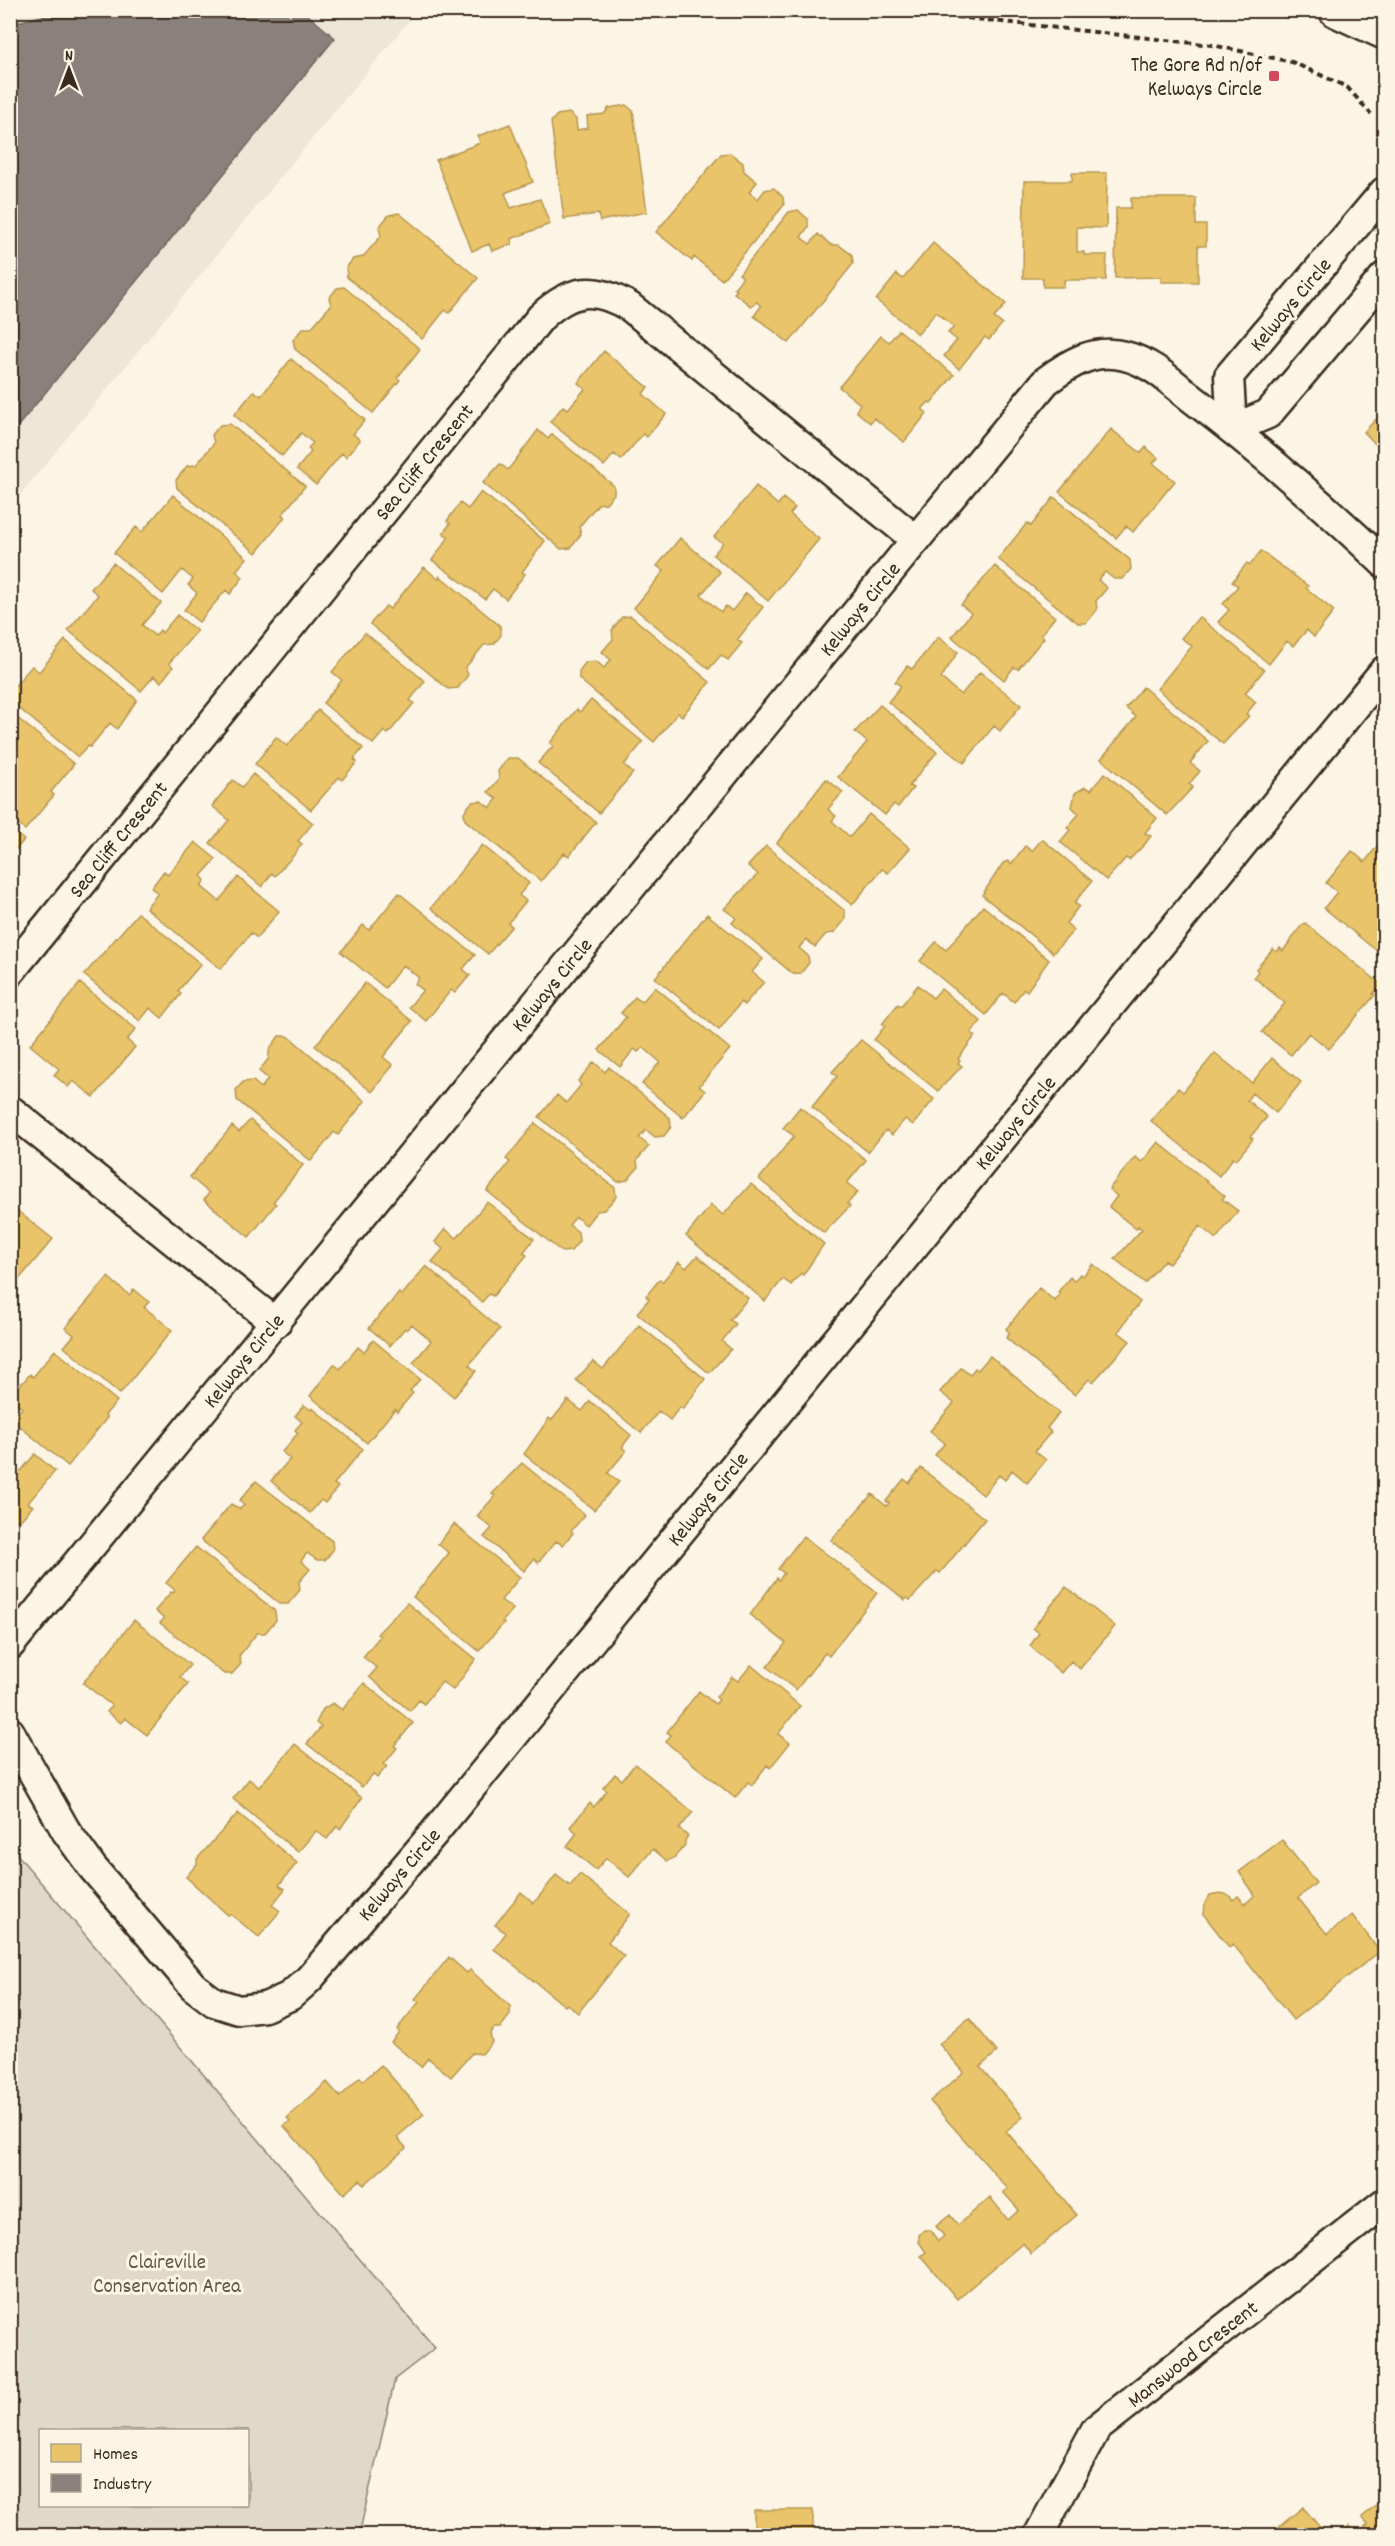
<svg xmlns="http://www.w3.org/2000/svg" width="1395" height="2546" viewBox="0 0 1395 2546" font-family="Dekko,sans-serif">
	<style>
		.built { fill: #eee6d6 }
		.green { fill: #e0d8c8; stroke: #8e8173; stroke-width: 1.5; fill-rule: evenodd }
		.homes { fill: #e9c46a; stroke: #b59653; stroke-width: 1.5 }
		.industry { fill: #8a817c; stroke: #726760; stroke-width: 1.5 }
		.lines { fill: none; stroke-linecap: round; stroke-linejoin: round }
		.minor-casing { stroke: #3b2a1e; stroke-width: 33 }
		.secondary-casing { stroke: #3b2a1e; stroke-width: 38 }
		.path { stroke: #3b2a1e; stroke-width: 4; stroke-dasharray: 6 4.5; stroke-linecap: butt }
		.minor { stroke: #fcf5e5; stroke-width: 28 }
		.secondary { stroke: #fcf5e5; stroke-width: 33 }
		.poi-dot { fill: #d1495b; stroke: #fcf5e5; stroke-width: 2 }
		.labels { text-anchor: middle; stroke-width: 6; stroke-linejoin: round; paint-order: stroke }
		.poi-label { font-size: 21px; fill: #3b2a1e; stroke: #fcf5e5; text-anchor: end }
		.street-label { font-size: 21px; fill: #3b2a1e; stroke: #fcf5e5 }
		.park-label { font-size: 21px; fill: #645648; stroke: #fcf5e5 }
	</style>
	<rect width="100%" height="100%" fill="#fcf5e5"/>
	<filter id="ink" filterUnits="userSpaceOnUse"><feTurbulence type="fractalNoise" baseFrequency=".0167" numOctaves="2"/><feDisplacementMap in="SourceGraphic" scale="12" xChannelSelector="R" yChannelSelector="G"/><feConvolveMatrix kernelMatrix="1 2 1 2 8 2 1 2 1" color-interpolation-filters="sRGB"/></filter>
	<g filter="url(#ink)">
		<path class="built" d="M11 11H417L11 506Z"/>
		<path class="green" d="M10 1846 435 2348 395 2379 359 2535H11ZM40 2430H248V2506H40Z"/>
		<path class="homes" d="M626 105 633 111 647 212 600 221 598 214 564 219 551 122 557 115 569 113 576 119 577 130 588 128 587 116 604 114 609 108Z
			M510 124 533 182 505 193 511 208 540 199 550 224 511 239 512 244 492 251 489 244 472 251 436 160 480 143 478 136Z
			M730 153 743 163 744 171 757 182 749 192 758 199 765 190 774 188 783 197 784 205 722 280 694 257 692 261 656 232 721 154Z
			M1072 173H1107L1106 228 1077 227V252H1084V255H1107L1106 280H1064V287H1043V278H1023L1024 181H1072Z
			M1131 198H1196V225H1206V246H1198V282H1161V277L1115 278 1116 208H1131Z
			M798 210 808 219V227L801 237 810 244 818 234 831 245H839L852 255 853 264 789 343 754 316 761 306 757 302 751 306 734 293 737 290 734 288 743 277 739 274 789 212Z
			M399 213 478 278 449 313 445 310 422 339 347 277 346 268 353 259 363 257 381 236 379 227 389 215Z
			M933 243 1006 304 994 318 1002 324 989 340 985 337 959 369 944 356 957 340 948 333 954 327 936 312 918 334 876 300 897 274 903 279Z
			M344 287 420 349 397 378 400 380 373 413 295 349 293 340 303 328H311L331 305 329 298 337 288Z
			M899 330 954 375 931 403 929 402 922 409 927 413 904 442 874 418 870 423 856 411 860 404 839 387 881 336 889 342Z
			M604 351 648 387 643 394 666 414 647 437 643 434 621 460 614 454 604 466 550 422 563 406 568 409 585 389 578 383Z
			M291 359 365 420 353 434 360 440 346 457 342 453 316 485 297 469 311 452 308 448 313 443 301 433 282 456 234 415 254 391 261 396Z
			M1384 416V453L1364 432 1378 417 1381 420Z
			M230 424 305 486 282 515 285 517 256 553 177 488 176 480 187 466 196 465 214 443 212 435 220 425Z
			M1111 429 1141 453 1146 447 1158 458 1153 463 1175 481 1133 532 1126 526 1116 538 1059 492Z
			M538 430 548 439 552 434 614 486V494L606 503 598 504 579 527 581 534 571 548 561 549 483 483 500 464 508 470Z
			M756 486 778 505 783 498 795 508 790 514 819 539 768 601 713 555 723 543 714 537Z
			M481 492 545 541 522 572 525 574 506 599 493 589 485 599 432 560 449 537 443 533 450 524 447 521 460 503 468 509Z
			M173 495 247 558 236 571 243 577 230 594 226 590 199 622 184 610 197 593 188 585 193 579 182 570 163 594 114 553 136 527 142 532Z
			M1054 497 1130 560 1131 569 1122 579H1114L1105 572 1098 580 1107 588 1096 601 1097 610 1086 623H1078L998 559 1027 523 1031 526Z
			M680 538 720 572 701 595 721 612 726 606 732 611 746 593 763 607 737 640 742 643 728 660 721 655 709 669 634 608 664 571 657 566Z
			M1261 551 1308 586 1306 588 1334 611 1314 637 1307 630 1293 646 1287 641 1269 664 1218 622 1229 610 1223 604 1238 586 1232 582 1247 563 1250 565Z
			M113 563 161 603 142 625 155 636 160 630 162 633 177 615 197 631 169 663 173 667 161 682 154 676 141 691 68 630 98 595 91 589Z
			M995 566 1055 617 1041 635 1044 638 1018 669 1014 667 1004 680 952 637 971 613 961 605Z
			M424 567 438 579 440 576 500 626 501 635 494 644 484 645 465 668 468 675 458 688 448 689 370 624 386 606 390 609Z
			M631 616 710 682 682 716 678 713 654 742 579 679V671L586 662 596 661 604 668 611 660 602 652 613 639 612 630 622 617Z
			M1199 617 1264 670 1245 693 1256 702 1246 714 1249 716 1223 744 1157 689 1192 646 1181 638Z
			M365 633 425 681 410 700 414 703 388 734 384 731 373 744 323 703 342 680 332 672Z
			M938 637 958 652 941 678 961 695 980 672 1021 705 1000 731 994 726 964 763 888 702 901 686 895 682 907 666 912 669Z
			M65 640 137 700 117 729 110 723 90 747 88 746 78 757 10 701V691L32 666 39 672Z
			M1143 687 1208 741 1190 763 1200 771 1189 784 1193 787 1167 815 1101 759 1136 717 1126 708Z
			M591 700 643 742 624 765 633 773 599 813 538 763 553 746 550 743 577 709 580 712Z
			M880 705 937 752 909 786 913 788 898 807 894 804 885 815 838 777 867 742 855 732Z
			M318 710 363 748 354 759 357 762 342 780 339 777 311 810 255 764 276 737 287 746Z
			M10 712 74 764 51 792 54 795 25 830 10 818Z
			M508 758H518L596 822 569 856 564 853 541 881 465 820 464 812 472 802 481 801 490 808 497 799 488 792 499 779 498 771Z
			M1105 773 1157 818 1145 833 1151 836 1145 844 1129 860 1126 858 1106 880 1060 842 1070 830 1067 828 1079 814 1072 807 1075 793 1085 787 1091 790Z
			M253 774 313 823 298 841 302 844 293 856 275 876 272 873 262 887 210 843 229 820 212 806 233 780 242 787Z
			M826 779 843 792 828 809 836 816 832 821 850 837 869 814 910 848 888 873 882 869 852 905 777 843Z
			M10 829 24 840 10 856Z
			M1384 837V957L1324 908 1337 892 1326 883 1352 851 1365 862Z
			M1042 839 1092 881 1074 903 1079 906 1066 923 1074 930 1053 953 982 895 1003 863 1008 861 1011 864 1025 846 1032 851Z
			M195 842 216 859 201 876 205 880 201 886 219 901 238 877 279 911 257 938 251 933 221 969 146 908 158 893 151 888 164 871 168 875Z
			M482 845 529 883 519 895 526 901 508 923 512 926 488 954 431 908Z
			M766 846 845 911V920L834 933 826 934 815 947 806 939 799 948 808 956 809 963 801 973 793 974 732 923 736 918 724 909 758 874 748 866Z
			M399 893 475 955 463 969 470 975 455 993 451 990 426 1021 409 1007 423 990 415 984 419 978 403 965 385 988 341 952 363 925 369 930Z
			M983 906 1049 960 1027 991 1024 989 1014 1002 1003 993 986 1015 920 961 936 942 946 950Z
			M138 913 201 964 178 991 181 994 162 1018 150 1008 140 1021 84 975Z
			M707 914 763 959 752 972 764 982 744 1005 741 1002 719 1030 655 978Z
			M1305 923 1381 984 1373 994 1375 995 1329 1049 1309 1033 1291 1055 1262 1032 1285 1003 1254 977 1258 971 1256 969 1273 949 1277 952 1280 948 1283 951 1301 926Z
			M80 983 136 1029 127 1040 135 1047 94 1097 73 1081 68 1087 54 1075 59 1069 30 1045Z
			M365 983 412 1021 383 1057 393 1065 372 1092 315 1046Z
			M918 985 933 998 941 989 981 1021 971 1033 975 1036 958 1059 960 1061 958 1063 962 1066 938 1091 874 1040 885 1026 882 1024 898 1004 901 1006Z
			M655 987 730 1049 699 1086 705 1091 683 1118 642 1084 660 1062 643 1047 638 1052 634 1049 620 1067 599 1050 626 1017 621 1013 635 997 642 1002Z
			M279 1036H288L365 1101 338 1135 334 1132 311 1161 237 1100 236 1090 243 1082 253 1081 261 1088 268 1079 259 1071 269 1058V1050Z
			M861 1040 934 1099 913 1125 905 1119 892 1135 886 1130 868 1152 812 1107 837 1076 832 1072Z
			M1215 1053 1252 1083 1272 1058 1301 1082 1276 1113 1252 1093 1247 1100 1267 1117 1250 1137 1253 1139 1236 1160 1233 1158 1219 1176 1151 1121 1178 1088 1183 1092Z
			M594 1062 605 1072 609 1067 670 1118 671 1127 664 1136 655 1137 646 1130 639 1138 649 1146 637 1160 638 1168 627 1180 618 1182 539 1117 557 1095 566 1103 581 1085 578 1081Z
			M800 1107 866 1160 847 1183 858 1192 847 1204 850 1206 824 1233 759 1179 794 1136 783 1128Z
			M250 1120 303 1165 273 1202 276 1204 249 1237 204 1200 209 1193 190 1177 232 1126 239 1132Z
			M535 1123 615 1188 616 1197 604 1210 597 1211 586 1225 576 1217 569 1225 578 1232 579 1241 571 1251 562 1252 487 1191 510 1162 506 1159Z
			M1158 1142 1225 1196 1222 1199 1238 1211 1216 1239 1200 1226 1169 1264 1164 1260 1145 1283 1115 1259 1142 1229 1138 1226 1136 1229 1109 1207 1117 1196 1109 1189 1135 1157 1142 1162Z
			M751 1184 824 1244 803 1275 801 1273 791 1285 783 1279 765 1301 686 1236 711 1205 723 1215Z
			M487 1202 534 1239 523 1253 527 1255 493 1296 489 1294 482 1302 432 1262 443 1249 435 1242 445 1229 457 1238Z
			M10 1205 53 1239 10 1290Z
			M697 1256 748 1298 730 1320 736 1324 722 1341 731 1349 709 1373 637 1313 649 1299 646 1296 660 1279 662 1282 679 1262 686 1268Z
			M1093 1264 1140 1302 1118 1332 1130 1341 1093 1382 1089 1379 1075 1395 1006 1338 1010 1333 1006 1329 1039 1288 1055 1301 1060 1294 1058 1292 1070 1277 1074 1281 1080 1274 1083 1276Z
			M426 1266 500 1329 469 1365 476 1371 454 1397 413 1363 431 1341 412 1324 407 1330 405 1328 390 1346 369 1328 399 1293 402 1295Z
			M108 1277 129 1295 134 1289 149 1302 144 1307 172 1330 120 1394 64 1347 74 1335 65 1328Z
			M639 1325 705 1379 683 1409 680 1407 670 1420 659 1411 641 1433 576 1380 593 1361 603 1369Z
			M373 1340 420 1379 410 1391 413 1393 397 1412 395 1409 367 1443 310 1396 334 1364 340 1369 358 1347 364 1352Z
			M55 1350 117 1401 105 1415 107 1418 68 1466 12 1420 22 1408 10 1397 30 1374 33 1377Z
			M990 1356 1059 1413 1047 1428 1051 1432 1035 1451 1046 1460 1027 1483 1012 1470 1005 1480 999 1475 983 1495 935 1455 945 1443 930 1431 954 1403 940 1392 961 1368 970 1375 975 1368 978 1370Z
			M568 1400 582 1411 590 1401 631 1435 622 1447 626 1451 608 1473 619 1482 594 1510 524 1454 549 1418 552 1420Z
			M304 1405 311 1410 312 1408 363 1449 334 1484 338 1487 325 1503 321 1500 310 1513 271 1481 290 1459 282 1452 298 1433 295 1430 302 1422 295 1416Z
			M35 1454 55 1471 28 1503 33 1506 19 1522 13 1517 10 1520V1473L14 1476 19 1470 21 1471Z
			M522 1463 585 1515 571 1531 573 1533 563 1545 556 1541 538 1563 534 1559 524 1571 484 1537 492 1528 477 1516 495 1496 492 1494Z
			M921 1468 985 1519 940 1573 937 1571 910 1600 907 1598 905 1600 831 1540 872 1494 886 1506 889 1503 886 1501 904 1479 909 1483Z
			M256 1481 332 1541 333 1550 325 1560H317L307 1553 301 1561 310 1569 299 1582 300 1590 288 1604H280L201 1540 231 1504 240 1509 244 1505 239 1501Z
			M454 1524 520 1577 501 1600 513 1609 502 1622 504 1623 479 1651 413 1597 449 1553 438 1544Z
			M803 1536 877 1593 829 1656 825 1653 796 1690 767 1667 786 1643 750 1615 777 1578 779 1580 784 1573 778 1569Z
			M196 1547 275 1611 276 1620 265 1633H257L239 1656 241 1664 232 1674H224L160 1623 164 1619 155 1611 171 1592 173 1593 175 1590 166 1583Z
			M1066 1587 1115 1626 1080 1669 1071 1661 1061 1673 1030 1646 1039 1633 1033 1628Z
			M407 1603 476 1659 453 1690 442 1682 424 1704 419 1700 410 1711 369 1677 377 1668 363 1657 380 1636 377 1634Z
			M134 1620 190 1665 180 1677 188 1684 147 1735 125 1718 121 1723 107 1712 112 1706 83 1683Z
			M751 1665 800 1706 778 1734 790 1743 770 1768 767 1765 752 1785 748 1782 735 1798 666 1742 671 1735 667 1732 699 1691 715 1704 719 1700 716 1697 732 1677 738 1681Z
			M364 1683 413 1723 394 1746 397 1748 384 1764 387 1766 377 1778 373 1774 362 1787 307 1744 321 1727 316 1723 323 1709 333 1703 342 1710Z
			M295 1744 362 1798 340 1829 337 1826 327 1839 316 1831 298 1852 233 1799 249 1779 259 1787Z
			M635 1764 693 1812 679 1829 688 1836 685 1840V1845L674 1858 667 1861 653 1849 629 1877 606 1858 596 1870 567 1846 577 1833 570 1827 590 1803 594 1807 607 1791 603 1788 615 1774 622 1780Z
			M238 1813 297 1863 279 1885 285 1889 272 1905 280 1911 259 1937 230 1914 228 1915 186 1877 197 1864V1859Z
			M1282 1840 1316 1883 1298 1898 1327 1934 1352 1915 1380 1951 1293 2020 1233 1944 1229 1947 1204 1915 1205 1904 1210 1895 1220 1893 1229 1895 1233 1900 1238 1896 1245 1904 1255 1895 1239 1872Z
			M580 1874 630 1914 608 1942 624 1956 578 2013 567 2004 565 2006 494 1949 506 1933 495 1925 521 1892 534 1903 556 1875 570 1886Z
			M449 1957 467 1973 470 1970 510 2006V2015L500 2028H494L490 2033 492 2042 482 2054 472 2053 451 2077 428 2058 421 2067 391 2042 399 2032 397 2029 419 2002 415 1999Z
			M969 2018 997 2052 980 2067 1023 2117 1006 2131 1077 2215 1031 2254 1023 2243 957 2299 921 2256 926 2252 919 2242V2235L924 2230H930L938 2241 944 2236 936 2226 950 2215 958 2225 990 2197 1008 2220 1019 2210 1003 2192 1008 2189 930 2101 964 2072 939 2044Z
			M381 2065 424 2114 397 2137 406 2148 364 2185 360 2180 344 2194 284 2126 290 2121 287 2118 327 2082 340 2097 360 2077 363 2081Z
			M1384 2499V2536H1338L1349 2526 1356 2534 1368 2524 1362 2517Z
			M1303 2507 1327 2536H1269L1280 2526Z
			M754 2510H813V2536H754Z"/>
		<path class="industry" d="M66 10H123L134 19 143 10H282L290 17 296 10H302L335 38 14 431 10 428V27L14 23Z"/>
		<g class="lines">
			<g class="minor-casing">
				<g id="minor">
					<path d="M1384 192 1229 376 1232 429 1268 414 1384 277"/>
					<path id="s1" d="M10 972 541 317C572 288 595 286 630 307L916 540"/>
					<path d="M10 1110 276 1323"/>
					<path id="s2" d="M10 1645 1046 381C1070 363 1094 348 1125 356 1153 363 1172 383 1194 400 1260 450 1324 506 1384 563"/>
					<path id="s3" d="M10 1732 66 1831 92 1867 193 1986 214 2002 239 2010 265 2007 290 1996 309 1979 434 1833 1384 671"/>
					<path id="s4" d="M1038 2536 1096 2429 1384 2203"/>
				</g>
			</g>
			<g class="secondary-casing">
				<path id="secondary" d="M1336 10 1384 32"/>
			</g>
			<path class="path" d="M894 10 1212 45 1292 62 1347 87 1371 114"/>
			<use href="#minor" class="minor"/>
			<use href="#secondary" class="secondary"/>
		</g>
	</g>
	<rect class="poi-dot" x="1268" y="70" width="12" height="12" rx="3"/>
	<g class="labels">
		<g class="poi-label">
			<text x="1262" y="71">The Gore Rd n/of<tspan x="1262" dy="24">Kelways Circle</tspan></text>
		</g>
		<g class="street-label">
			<text transform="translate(1290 304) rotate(-50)" y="7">Kelways Circle</text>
			<text dy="7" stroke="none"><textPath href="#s1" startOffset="657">Sea Cliff Crescent</textPath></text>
			<text dy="7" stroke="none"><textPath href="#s2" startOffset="1340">Kelways Circle</textPath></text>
			<text dy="7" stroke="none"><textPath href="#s1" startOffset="171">Sea Cliff Crescent</textPath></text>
			<text dy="7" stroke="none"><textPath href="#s2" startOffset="854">Kelways Circle</textPath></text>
			<text dy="7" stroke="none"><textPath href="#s3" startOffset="1556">Kelways Circle</textPath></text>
			<text dy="7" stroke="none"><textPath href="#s2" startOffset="368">Kelways Circle</textPath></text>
			<text dy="7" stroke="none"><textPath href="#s3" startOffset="1070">Kelways Circle</textPath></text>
			<text dy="7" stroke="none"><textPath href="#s3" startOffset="584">Kelways Circle</textPath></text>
			<text dy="7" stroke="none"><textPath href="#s4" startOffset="244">Manswood Crescent</textPath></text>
		</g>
		<g class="park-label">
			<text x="167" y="2268">Claireville<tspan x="167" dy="24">Conservation Area</tspan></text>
		</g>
	</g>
	<rect width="1395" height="2546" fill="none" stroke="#fcf5e5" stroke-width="36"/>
	<rect x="18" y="18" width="1359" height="2510" fill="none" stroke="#3b2a1e" stroke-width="2" filter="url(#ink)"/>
	<rect x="39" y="2429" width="210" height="78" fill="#fcf5e5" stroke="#afa495" stroke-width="1.5"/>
	<rect x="51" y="2444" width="30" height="18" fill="#e9c46a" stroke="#afa495" stroke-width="1.5"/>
	<text x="93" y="2459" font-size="18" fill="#3b2a1e">Homes</text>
	<rect x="51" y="2474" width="30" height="18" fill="#8a817c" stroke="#afa495" stroke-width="1.5"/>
	<text x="93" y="2489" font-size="18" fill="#3b2a1e">Industry</text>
	<g transform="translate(69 69)" stroke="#fcf5e5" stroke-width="4.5" paint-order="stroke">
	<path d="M0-4.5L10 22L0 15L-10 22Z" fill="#3b2a1e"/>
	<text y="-9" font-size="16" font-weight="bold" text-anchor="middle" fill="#3b2a1e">N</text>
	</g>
</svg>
